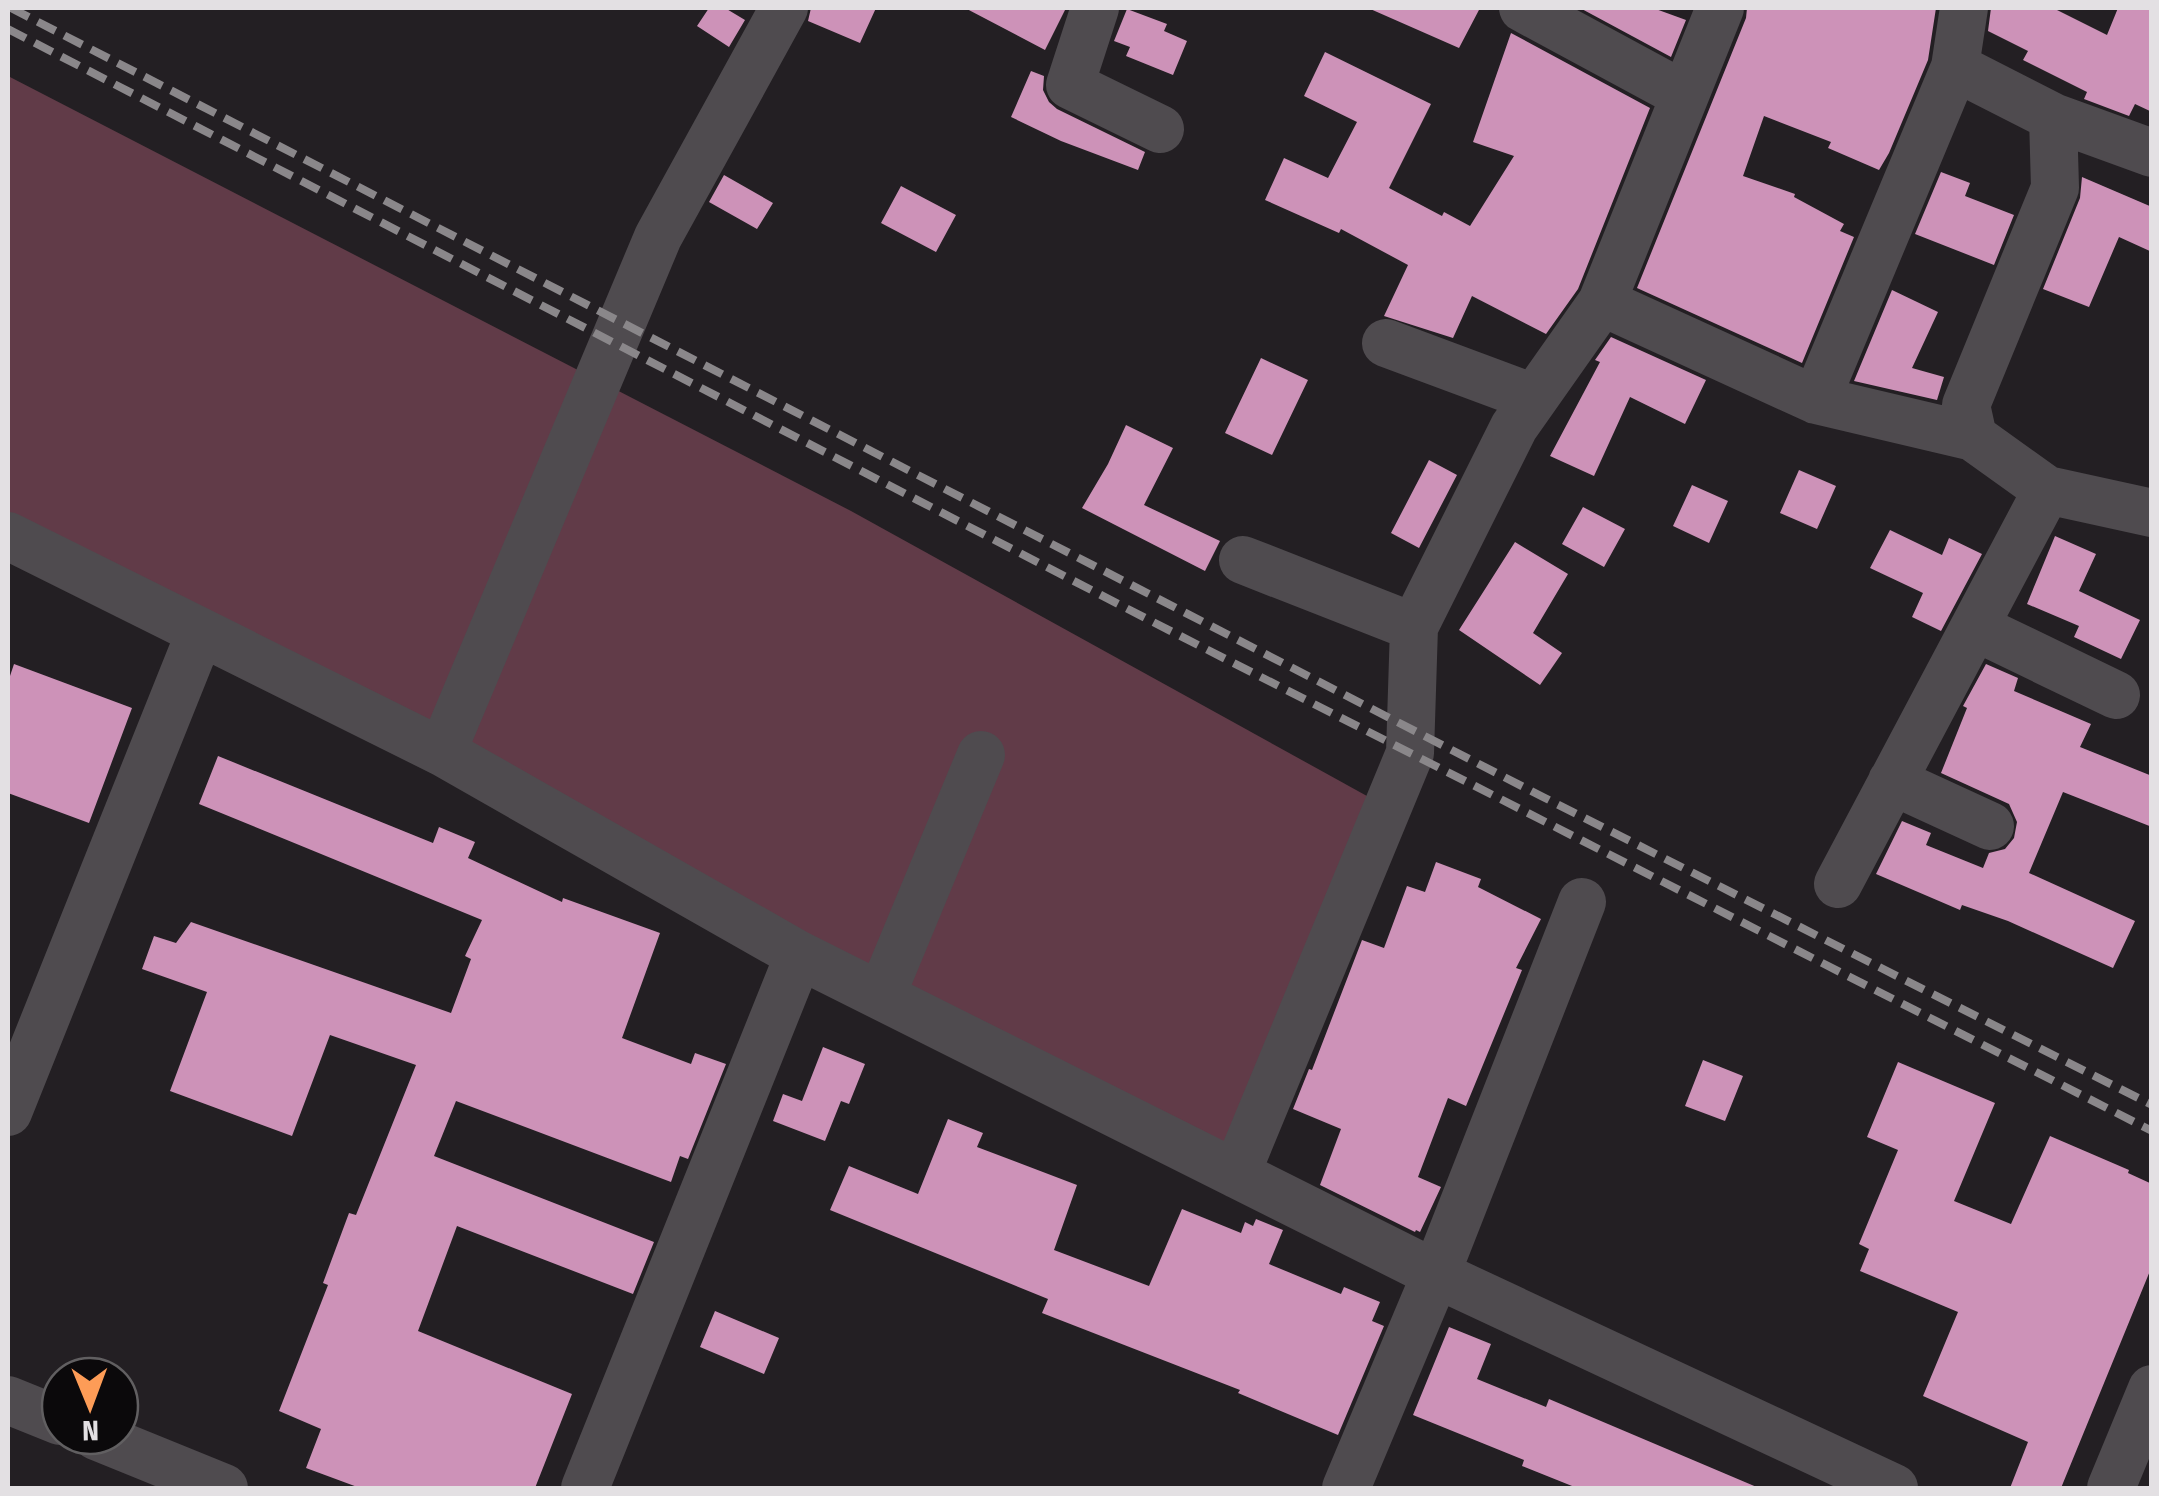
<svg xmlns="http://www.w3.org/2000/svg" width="2159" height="1496" viewBox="0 0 2159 1496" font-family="'Fira Sans Condensed',sans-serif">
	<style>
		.green { fill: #613b48 }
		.building { fill: #cd92b8 }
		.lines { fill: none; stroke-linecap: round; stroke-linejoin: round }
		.minor { stroke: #4f4b4f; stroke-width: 48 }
		.rail { stroke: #8a878a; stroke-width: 8; stroke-dasharray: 20 10; stroke-linecap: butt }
	</style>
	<rect width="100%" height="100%" fill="#231f23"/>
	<path class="green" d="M8 76 851 511 1376 801 1224 1147 8 535Z"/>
	<path class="building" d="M709 8H725L745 20 729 47 697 26Z
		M811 8H876L860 43 808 21Z
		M965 8H1066L1045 50Z
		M1368 8H1480L1459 48Z
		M1580 8H1653L1686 20 1671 57Z
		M1747 8H1936L1928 60 1889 153 1879 170 1828 148 1831 142 1764 116 1743 176 1795 194 1794 197 1844 224 1840 231 1854 237 1802 363 1637 288 1746 18Z
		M1991 8H2053L2107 35 2118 8H2152V112L2135 104 2129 116 2084 99 2087 92 2023 60 2028 51 1988 31Z
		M1127 9 1167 24 1164 31 1187 41 1173 75 1126 56 1130 47 1114 41Z
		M1511 33 1650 108 1578 289 1546 334 1472 296 1453 338 1384 316 1408 265 1341 229 1339 233 1265 200 1284 158 1328 178 1357 122 1304 96 1325 52 1431 104 1389 188 1442 216 1444 212 1470 226 1514 156 1473 142Z
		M1031 71 1044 76 1043 90 1049 102 1057 109 1145 152 1138 170 1061 141 1011 117Z
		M1941 172 1970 183 1965 196 2014 215 1994 265 1915 234Z
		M724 175 773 203 757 229 709 202Z
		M2082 177 2152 207V252L2119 237 2089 307 2043 289 2080 198Z
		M901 186 956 215 936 252 881 223Z
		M1892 290 1938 312 1912 368 1944 377 1937 400 1854 381Z
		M1611 337 1706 380 1685 424 1630 397 1594 476 1550 456 1600 362 1595 360Z
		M1261 358 1308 380 1272 455 1225 433Z
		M1126 425 1173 448 1144 505 1220 541 1205 571 1082 508 1108 464Z
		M1429 460 1457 475 1419 548 1391 533Z
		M1799 470 1836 486 1817 529 1780 513Z
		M1692 485 1728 501 1709 543 1673 526Z
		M1583 507 1625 529 1604 567 1562 544Z
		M1890 530 1942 555 1949 538 1982 554 1941 631 1912 617 1923 593 1870 568Z
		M2055 536 2096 554 2079 591 2140 620 2121 659 2074 637 2079 626 2027 604Z
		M1515 542 1568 574 1533 633 1562 653 1540 685 1459 630Z
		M14 664 132 708 89 823 8 793V682Z
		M1986 664 2018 678 2014 691 2091 724 2080 747 2152 776V827L2063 792 2029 873 2135 921 2113 968 2008 921 1962 905 1960 910 1876 874 1902 821 1931 833 1926 845 1983 868 1989 853 2005 849 2014 838 2017 822 2009 804 1941 773 1967 708 1963 706Z
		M218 756 433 843 439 827 475 842 468 858 562 902 563 898 660 933 622 1038 691 1064 695 1053 726 1064 688 1159 680 1156 671 1182 456 1101 434 1156 654 1242 633 1294 457 1226 418 1331 572 1394 535 1488H360L306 1468 321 1429 279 1411 328 1285 323 1283 349 1213 356 1215 416 1065 330 1035 292 1136 170 1091 207 992 142 969 154 936 176 943 191 922 451 1013 471 959 465 956 482 920 199 804Z
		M1436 862 1481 879 1478 887 1541 919 1516 968 1522 970 1466 1106 1448 1098 1418 1177 1441 1187 1420 1232 1416 1230 1415 1232 1320 1185 1341 1129 1293 1109 1309 1069 1312 1070 1362 940 1384 948 1407 886 1425 892Z
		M823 1047 865 1064 849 1104 841 1101 825 1141 773 1121 783 1094 802 1101Z
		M1703 1060 1743 1076 1725 1121 1685 1106Z
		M1898 1062 1995 1103 1954 1201 2011 1224 2050 1136 2129 1170 2128 1173 2152 1184V1266L2061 1488H2010L2028 1442 1923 1396 1958 1312 1860 1271 1869 1249 1859 1244 1898 1150 1867 1137Z
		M948 1119 983 1133 977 1147 1077 1185 1054 1250 1149 1286 1182 1209 1241 1233 1245 1222 1253 1226 1256 1219 1283 1230 1269 1264 1341 1294 1344 1287 1380 1302 1372 1321 1384 1326 1338 1435 1238 1393 1240 1390 1042 1313 1048 1299 830 1210 849 1166 918 1194Z
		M715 1311 779 1338 764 1374 700 1347Z
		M1449 1327 1491 1344 1477 1379 1546 1407 1549 1399 1759 1488H1577L1522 1466 1524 1460 1413 1415Z"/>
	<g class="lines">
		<path class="minor" d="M1095 8 1070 85 1160 129
			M1523 8 1684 95
			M1964 8 1955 67 1816 400 1973 437
			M1955 67 2053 117 2152 153
			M1602 302 1816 400
			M1386 343 1534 398
			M2047 490 2152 513
			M8 536 442 752 799 955 1436 1274 1894 1488
			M1243 560 1414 627
			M1975 627 2116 695
			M442 752 658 237 784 8
			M1892 781 1990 826
			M1838 884 2047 490 1973 437 1966 405 2055 188 2053 117
			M881 996 981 755
			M8 1112 200 633
			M1236 1174 1410 753 1414 627 1514 427 1602 302 1720 8
			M8 1400 60 1421
			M96 1436 224 1488
			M585 1488 799 955
			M1346 1488 1436 1274 1582 902
			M2111 1488 2152 1389"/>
		<path class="rail" d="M11 8 1543 797 2152 1105
			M8 29 1153 622 2152 1131"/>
	</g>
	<rect width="2159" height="1496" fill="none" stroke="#e3e0e3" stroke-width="20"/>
	<g transform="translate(90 1406) rotate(179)"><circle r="48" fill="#0b090b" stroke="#615f61" stroke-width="2.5"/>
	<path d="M0-8L18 38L0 25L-18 38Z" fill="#fd9c57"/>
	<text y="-15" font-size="28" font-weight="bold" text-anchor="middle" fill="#e3e0e3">N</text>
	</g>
</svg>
